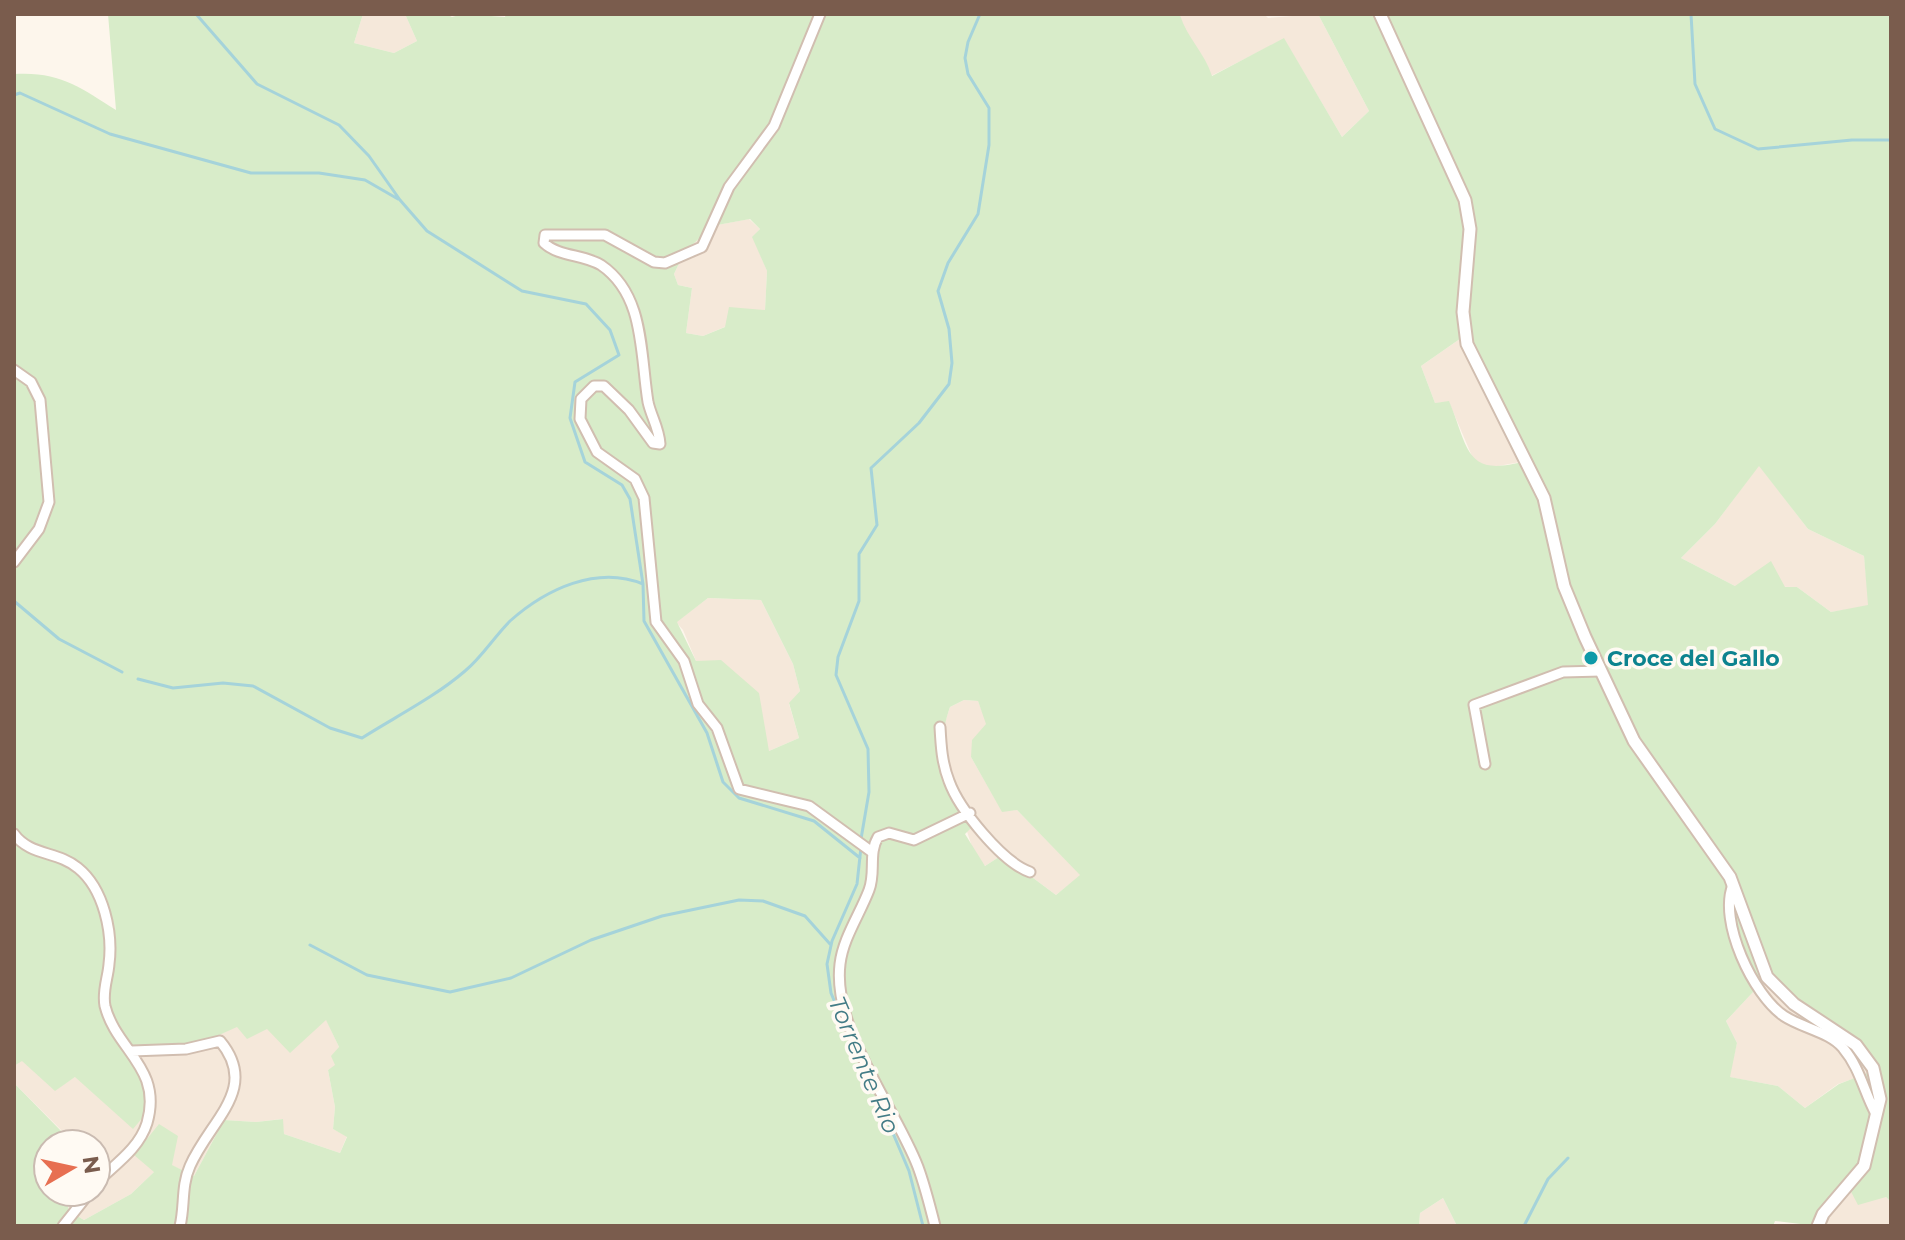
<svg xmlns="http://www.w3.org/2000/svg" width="1905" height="1240" viewBox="0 0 1905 1240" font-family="Montserrat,sans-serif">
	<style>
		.residential { fill: #f5e8da }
		.green { fill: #d8ecc9; fill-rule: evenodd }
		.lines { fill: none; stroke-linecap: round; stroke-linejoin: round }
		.stream { stroke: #a5d3da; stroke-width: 3 }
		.minor-casing { stroke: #d1beb0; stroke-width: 13 }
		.tertiary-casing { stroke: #d1beb0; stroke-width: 15 }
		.minor { stroke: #fff; stroke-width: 9 }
		.tertiary { stroke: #fff; stroke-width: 11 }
		.culture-dot { fill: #0f9aa8; stroke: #fffaf3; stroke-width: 3 }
		.labels { text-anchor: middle; stroke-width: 7; stroke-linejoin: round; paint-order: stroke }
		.culture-label { font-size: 22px; font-weight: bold; fill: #0d838f; stroke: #fffaf3; text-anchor: start }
		.water-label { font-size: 24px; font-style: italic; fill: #437c86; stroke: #fffaf3 }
	</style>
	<rect width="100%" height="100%" fill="#fdf6ec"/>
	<path class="residential" d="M363 14H405L417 41 394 53 354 43Z
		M1264 14 1268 18 1318 14 1369 111 1342 137 1284 39 1211 76 1201 54 1186 36 1180 15Z
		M749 219 760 229 753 237 767 271 765 310 703 336 686 333 692 288 678 285 674 274 684 253 712 226Z
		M1467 334 1526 461 1487 468 1474 461 1449 402 1435 403 1421 366Z
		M1759 465 1808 529 1864 556 1869 606 1831 612 1797 587 1735 586 1681 558 1715 524Z
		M708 598 761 600 793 664 800 691 789 704 799 738 769 751 696 661 683 630 676 622Z
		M964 700 978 701 987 724 971 757 1002 811 1017 810 1081 875 1056 895 1002 855 985 866 974 853 944 761 941 734 950 707Z
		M1769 975 1852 1038 1873 1072 1838 1084 1805 1108 1778 1086 1729 1077 1737 1043 1726 1021Z
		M326 1019 339 1047 336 1066 328 1070 335 1107 333 1129 347 1136 340 1153 284 1134 282 1119 256 1122 224 1120 194 1176 171 1165 154 1172 131 1194 84 1220 69 1211 64 1192H96V1144H63L69 1138 14 1083V1066L22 1060 55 1090 75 1077 132 1055 183 1051 237 1026 267 1029Z
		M1846 1184 1886 1197 1891 1202V1226H1817Z
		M1443 1198 1457 1226H1419L1420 1213Z"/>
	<path class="green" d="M108 14H363L354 43 394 53 417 41 405 14H446L452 17 463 14 505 17 506 14H1183L1180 15C1187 38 1205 53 1212 76L1284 38 1342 137 1369 111 1318 14H1891V1202L1886 1197 1858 1205 1847 1184 1817 1226 1775 1221 1773 1226H1457L1443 1198 1420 1213 1419 1226H14V1083L69 1139 63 1144H48V1156L44 1160 48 1166V1192H64L69 1211 84 1220 131 1194 154 1172 134 1155 159 1124 178 1136 172 1165 194 1176 224 1120 256 1122 283 1119 284 1134 340 1153 347 1137 333 1129 335 1107 328 1070 335 1065 331 1056 339 1047 326 1020 290 1053 267 1029 247 1039 237 1027 183 1051 133 1055 155 1103 133 1129 75 1077 55 1091 22 1061 14 1066V74C59 71 80 87 116 110ZM750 219 760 229 752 237 767 271 765 310 729 307 725 327 703 336 686 333 692 288 678 285 674 274 684 253 712 226ZM1467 334 1525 461C1465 478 1469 449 1449 401L1435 403 1421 366ZM1759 466 1808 529 1864 556 1868 605 1831 612 1797 587H1785L1771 561 1735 586 1681 558 1715 524ZM708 598 761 600 793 664 800 691 789 703 799 738 769 751 759 693 721 660 696 661 677 622ZM964 700 978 701 986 724 972 740 971 757 1002 812 1017 810 1080 875 1056 895 1002 855 985 866 965 834 975 824C953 779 932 758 950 707ZM1769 975 1794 998 1852 1038 1873 1071 1839 1084 1805 1108 1778 1086 1730 1077 1737 1043 1726 1021Z"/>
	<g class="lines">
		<path class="stream" d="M196 14 257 84 339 125 369 156 400 200 427 231 522 291 586 304 610 330 619 355 575 382 570 418 585 462 622 485 630 499 643 584 644 621 707 733 723 782 739 798 814 821 860 858
			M1691 14 1695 84 1715 129 1758 149 1852 140H1891
			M14 95 20 93 110 134 251 173H319L365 180 398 199
			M14 601 59 639 122 672
			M138 679 173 688 223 683 253 686 330 728 362 738C395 717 435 697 465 671 482 657 494 637 510 621 546 589 597 565 643 584
			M861 839 869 792 868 749 836 675 838 657 859 601V554L877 525 871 468 919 423 949 384 952 363 949 329 938 291 948 263 978 214 989 145V108L968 74 965 58 968 42 980 14
			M310 945 367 975 450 992 511 978 591 940 662 916 739 900 763 901 805 916 830 944
			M846 1029 831 993 827 964 832 941 857 884 861 847
			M878 1098 909 1171 923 1226
			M1524 1226 1548 1179 1568 1158"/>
		<g class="minor-casing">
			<path id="minor" d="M820 14 774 126 729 187 702 247 665 263 654 262 605 235H545L544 243C559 257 583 254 601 265 645 295 640 353 648 402 651 416 659 428 660 444L653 443 629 410 604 386H594L581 399 580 419 597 452 635 479 644 498 656 622 684 661 698 704 717 728 739 789 809 806 872 852
				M14 370 31 382 40 400 49 502 39 529 14 562
				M940 727C941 746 942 763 949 781 959 809 1002 862 1030 872
				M1485 764 1474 705 1563 672 1601 671
				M14 834C30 856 58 851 78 868 104 889 113 933 109 964 108 978 102 991 105 1006 116 1050 163 1068 147 1123 139 1149 114 1165 96 1183
				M1733 885C1718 921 1753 995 1784 1016 1802 1028 1830 1032 1843 1048 1860 1068 1864 1092 1876 1114
				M132 1051 186 1049 220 1041C260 1089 210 1120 190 1166 181 1186 185 1206 180 1226
				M63 1226 90 1192
				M935 1226C930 1206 925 1186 918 1167 895 1107 832 1030 840 964 843 938 860 914 869 890 876 872 868 854 878 837L889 833 914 840 970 813"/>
		</g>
		<g class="tertiary-casing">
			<path id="tertiary" d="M1380 14 1465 200 1470 229 1463 312 1467 344 1544 498 1564 586 1585 637 1634 741 1730 877 1767 977 1794 1004 1856 1045 1873 1068 1880 1099 1864 1166 1823 1214 1818 1226"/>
		</g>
		<use href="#minor" class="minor"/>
		<use href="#tertiary" class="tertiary"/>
	</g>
	<circle class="culture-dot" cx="1591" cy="658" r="8"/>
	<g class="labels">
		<g class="culture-label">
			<text x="1607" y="666">Croce del Gallo</text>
		</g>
		<g class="water-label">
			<text transform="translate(864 1065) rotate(67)" y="8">Torrente Rio</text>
		</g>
	</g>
	<rect width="1905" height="1240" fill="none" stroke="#7a5c4d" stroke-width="32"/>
	<g transform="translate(72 1168) rotate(81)"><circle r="38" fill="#fffaf3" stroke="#cabbb1" stroke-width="2"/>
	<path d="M0-6L14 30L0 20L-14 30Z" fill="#e76f51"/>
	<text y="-12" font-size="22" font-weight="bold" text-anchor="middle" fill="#7a5c4d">N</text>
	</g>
</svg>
